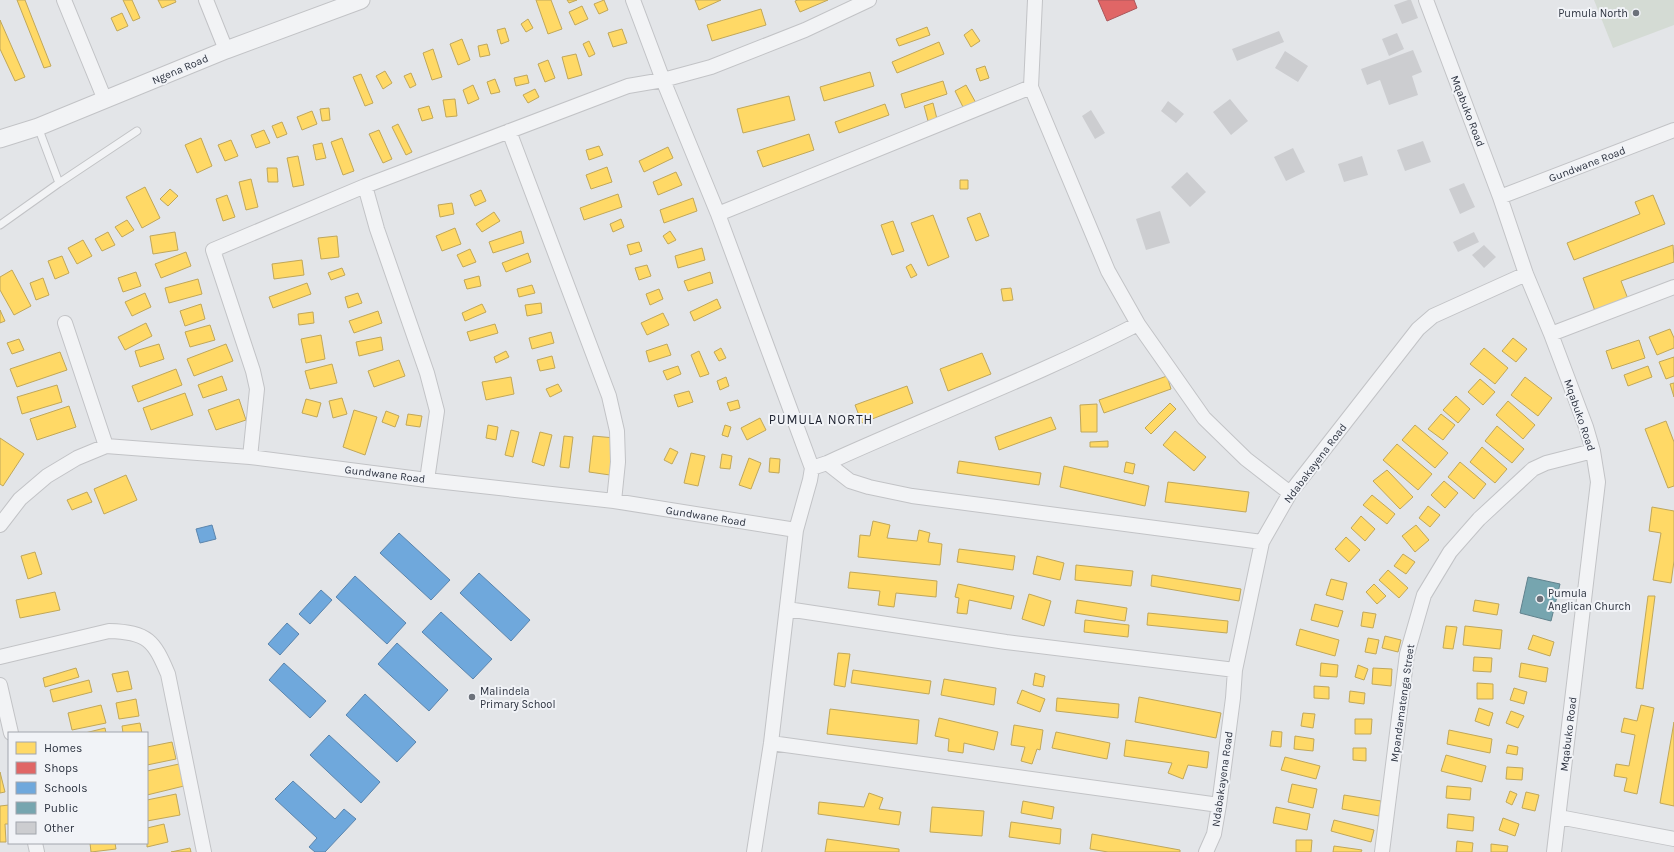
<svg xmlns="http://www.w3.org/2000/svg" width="1674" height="852" viewBox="0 0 1674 852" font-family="Karla,sans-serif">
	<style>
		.green { fill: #d4dbd4 }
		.homes { fill: #ffd966; stroke: #c0a75a }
		.shops { fill: #e06666; stroke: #aa565a }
		.schools { fill: #6fa8dc; stroke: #5b85ad }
		.public { fill: #76a5af; stroke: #60828d }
		.building { fill: #cccdd0 }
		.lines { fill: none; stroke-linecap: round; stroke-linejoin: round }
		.service-casing { stroke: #c2c3c6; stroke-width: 9 }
		.minor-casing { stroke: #c2c3c6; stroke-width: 16 }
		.tertiary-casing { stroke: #c2c3c6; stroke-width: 19 }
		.service { stroke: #f2f3f5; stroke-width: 7 }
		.minor { stroke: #f2f3f5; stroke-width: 14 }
		.tertiary { stroke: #f2f3f5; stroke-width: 17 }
		.poi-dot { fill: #6c717a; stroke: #f1f3f7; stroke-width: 1.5 }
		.labels { text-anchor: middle; stroke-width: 4; stroke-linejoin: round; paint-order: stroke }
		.poi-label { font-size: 11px; fill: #2c323f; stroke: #f1f3f7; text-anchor: start }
		.street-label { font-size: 11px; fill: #2c323f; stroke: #f1f3f7 }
		.quarter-label { font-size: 13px; letter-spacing: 1px; fill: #1e2330; stroke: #f1f3f7 }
	</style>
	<rect width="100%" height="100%" fill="#e3e5e8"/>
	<path class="green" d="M1594 0H1674V25L1613 48Z"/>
	<path class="homes" d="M17 0H25L51 66 44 68Z
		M123 0H132L140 18 133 21Z
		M158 0H175L176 2 162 8Z
		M536 0H551L562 29 548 34Z
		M567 0H577L569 3Z
		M604 0 608 10 599 14 594 4Z
		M695 0H721L699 10Z
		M798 0H828L800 12 795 1Z
		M582 6 588 19 575 25 569 12Z
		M761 9 766 25 712 41 707 25Z
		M122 13 128 26 117 31 111 18Z
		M528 19 533 28 526 32 521 24Z
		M0 20 25 77 15 81 0 49Z
		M927 27 930 35 899 46 896 39Z
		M505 28 509 41 501 44 497 30Z
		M622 29 627 43 613 47 608 33Z
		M972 29 980 41 971 47 964 35Z
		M462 39 470 60 458 65 450 44Z
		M589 41 595 54 589 57 583 44Z
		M939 42 944 54 897 73 892 62Z
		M487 44 490 55 480 57 478 46Z
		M433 49 442 77 432 80 423 53Z
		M576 54 582 75 568 79 562 57Z
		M548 60 555 78 545 82 538 64Z
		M985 66 989 78 980 81 976 69Z
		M385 71 392 83 383 89 376 76Z
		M870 72 874 86 824 101 820 87Z
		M411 73 416 85 410 88 404 76Z
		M361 74 373 103 365 106 353 77Z
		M527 75 529 83 516 86 514 78Z
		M495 79 500 92 491 94 487 82Z
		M943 81 947 94 905 108 901 94Z
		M473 85 479 99 468 104 463 90Z
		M966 85 976 103 964 109 955 91Z
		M535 89 539 97 528 103 523 95Z
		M789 96 795 120 743 133 737 109Z
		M455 99 457 116 446 117 443 100Z
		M933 103 937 119 928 121 924 106Z
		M885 104 889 115 839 133 835 122Z
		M429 106 433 118 422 121 418 109Z
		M329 108 330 120 322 121 320 109Z
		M312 111 317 124 302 130 297 117Z
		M282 122 287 134 277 138 272 126Z
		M398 124 412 152 406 155 392 127Z
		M264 130 270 143 256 148 251 135Z
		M379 130 392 159 383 163 369 134Z
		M809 134 814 150 763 167 757 151Z
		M201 138 212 166 197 173 185 145Z
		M342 138 354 171 343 175 331 142Z
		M231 140 238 156 225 161 218 145Z
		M322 143 326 158 316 160 313 145Z
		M599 146 603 155 589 160 586 150Z
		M668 147 673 158 644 172 639 161Z
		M298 156 304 185 293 187 287 158Z
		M607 167 612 182 591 189 586 175Z
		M267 168H277L278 182H268Z
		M676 172 682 185 658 195 653 182Z
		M251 179 258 207 246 210 239 182Z
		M960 180H968V189H960Z
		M145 187 160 218 142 228 126 197Z
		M170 189 178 196 168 206 160 199Z
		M481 190 486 201 475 206 470 195Z
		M618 194 622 207 584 220 580 208Z
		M227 195 235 217 223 221 216 199Z
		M1653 195 1665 224 1574 260 1567 243 1640 214 1635 202Z
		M693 198 697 211 664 223 660 210Z
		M452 203 454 214 440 217 438 205Z
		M494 212 500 221 482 232 476 224Z
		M980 213 989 236 976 241 967 218Z
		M933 215 949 257 928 266 911 223Z
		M621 219 624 227 613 232 610 224Z
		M127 220 134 230 122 237 115 227Z
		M893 221 904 251 892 255 881 225Z
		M455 228 461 244 442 251 436 236Z
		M521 231 524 243 493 253 489 242Z
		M670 231 676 240 668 244 663 236Z
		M108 232 115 245 102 251 95 239Z
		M175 232 178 250 153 254 150 236Z
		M337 236 339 257 321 259 318 238Z
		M83 240 92 256 77 264 68 248Z
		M639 242 642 251 630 255 627 245Z
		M1673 245 1674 262 1621 281 1628 299 1595 311 1583 278Z
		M702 248 705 260 678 268 675 256Z
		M470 249 476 262 463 267 457 255Z
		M186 252 191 266 161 278 155 264Z
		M528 253 531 262 506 272 502 263Z
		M62 256 69 273 55 279 48 261Z
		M302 260 304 275 274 279 272 264Z
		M911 264 917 275 911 278 906 267Z
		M647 265 651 276 639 280 635 268Z
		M342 268 345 275 331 280 328 273Z
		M12 270 31 306 14 315 0 290V277Z
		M136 272 141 286 123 292 118 278Z
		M710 272 713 283 688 291 684 281Z
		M479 276 481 286 467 289 464 280Z
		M43 278 49 295 36 300 30 283Z
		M198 279 202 294 169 303 165 288Z
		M307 283 311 294 273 308 269 297Z
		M532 285 535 293 519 297 517 289Z
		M1011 288 1013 300 1003 301 1001 289Z
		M659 289 663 299 650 305 646 294Z
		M145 293 151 307 132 316 125 302Z
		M358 293 362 303 348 308 345 297Z
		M717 299 721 308 694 321 690 312Z
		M541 303 542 313 527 316 525 305Z
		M201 304 205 319 185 326 180 311Z
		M482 304 486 312 465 321 462 313Z
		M0 310 5 321 0 323Z
		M378 311 382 323 354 333 349 321Z
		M313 312 314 323 299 325 298 314Z
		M663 313 669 325 647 335 641 323Z
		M146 323 152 336 125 350 118 337Z
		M495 324 498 333 470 341 467 332Z
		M210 325 215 340 190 347 185 332Z
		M1670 329 1674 338V348L1657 355 1649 337Z
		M551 332 554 343 532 349 529 338Z
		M321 335 325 359 306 363 301 339Z
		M381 337 383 350 359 356 356 342Z
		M1513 338 1527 349 1516 362 1502 351Z
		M19 339 24 350 12 354 7 343Z
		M1639 340 1645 358 1612 369 1606 351Z
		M159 344 164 359 140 367 135 351Z
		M226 344 233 361 194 376 187 359Z
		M667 344 671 355 649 362 646 351Z
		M721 348 726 358 719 361 714 352Z
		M1484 348 1508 368 1495 384 1470 364Z
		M506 351 509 357 496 363 494 357Z
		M699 351 709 374 700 377 691 355Z
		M60 352 67 370 17 387 10 369Z
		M982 353 991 374 948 391 940 369Z
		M552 356 555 368 540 371 537 360Z
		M1674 357V376L1666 379 1659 362Z
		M399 360 405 376 374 387 368 371Z
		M332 364 337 383 310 389 305 371Z
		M678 366 681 374 667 380 663 371Z
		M1648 366 1652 377 1628 386 1624 375Z
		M176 369 182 385 138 402 132 386Z
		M222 376 227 390 203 398 198 385Z
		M1167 376 1171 389 1104 413 1099 400Z
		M511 377 514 394 486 400 482 382Z
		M726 377 729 386 720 390 717 381Z
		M1525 377 1552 398 1538 416 1511 395Z
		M1480 379 1495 392 1483 405 1468 392Z
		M1674 383V397L1670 384Z
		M558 384 562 391 550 397 546 389Z
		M57 385 62 402 22 414 17 397Z
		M907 386 913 403 862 423 855 405Z
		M689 391 693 402 678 407 674 395Z
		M185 393 193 415 151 430 143 408Z
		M1456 396 1470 409 1458 423 1443 410Z
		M342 398 347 414 333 418 329 401Z
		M239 399 246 420 216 430 208 410Z
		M306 399 321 403 317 417 302 413Z
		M738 400 740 408 730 411 727 403Z
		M1508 401 1535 425 1523 439 1496 415Z
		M1170 403 1176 409 1151 434 1145 428Z
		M1097 404V432H1081L1080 405Z
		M69 406 76 427 37 440 30 419Z
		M354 410 377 417 365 455 343 447Z
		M386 411 399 416 395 427 382 422Z
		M408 414 422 416 420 427 406 425Z
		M1441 414 1455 425 1443 440 1428 429Z
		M1051 417 1056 429 999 450 995 437Z
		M760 418 766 430 747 440 741 428Z
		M1666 421 1674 442V486L1668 488 1645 429Z
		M488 425 498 427 496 440 486 438Z
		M725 425 731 427 728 437 722 435Z
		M1415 425 1448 453 1435 468 1402 440Z
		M1497 426 1524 449 1512 463 1485 441Z
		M511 430 519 432 513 457 505 455Z
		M1175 431 1206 457 1194 471 1163 445Z
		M540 432 552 435 544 466 532 462Z
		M564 436 573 437 569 468 560 467Z
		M593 436 615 438 610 475 589 472Z
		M0 438 24 454 3 486 0 484Z
		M1108 441V447H1090V442Z
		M1397 444 1432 474 1418 490 1383 460Z
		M1482 447 1507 469 1495 483 1470 462Z
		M670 448 678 452 672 464 664 460Z
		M691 453 705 456 698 486 684 483Z
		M722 454 732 456 730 469 720 468Z
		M749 458 761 463 751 489 739 485Z
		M770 458 780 459 779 473 769 472Z
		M959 461 1041 473 1039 485 957 473Z
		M1126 462 1135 464 1133 474 1124 472Z
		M1460 462 1486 484 1474 499 1448 477Z
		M1064 466 1149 486 1145 506 1060 487Z
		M1387 470 1413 497 1400 509 1373 481Z
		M126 475 137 500 104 514 94 489Z
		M1444 481 1458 493 1445 508 1431 495Z
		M1168 482 1249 492 1246 512 1165 502Z
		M87 492 92 502 72 510 67 500Z
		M1372 495 1395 514 1387 524 1363 505Z
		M1428 506 1440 515 1430 527 1419 518Z
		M1652 507 1674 511V561L1671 583 1653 580 1661 533 1649 531Z
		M1361 516 1375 529 1365 541 1351 528Z
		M873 521 890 525 887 538 917 541 919 530 930 533 928 542 942 544 940 565 858 557 860 535 870 536Z
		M1416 525 1429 540 1415 552 1402 536Z
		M1346 537 1360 550 1349 562 1335 549Z
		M959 549 1015 556 1013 570 957 562Z
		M35 552 42 574 28 579 21 556Z
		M1403 554 1415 562 1406 574 1394 566Z
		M1037 556 1064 563 1060 580 1033 574Z
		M1076 565 1133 571 1131 586 1075 580Z
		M1388 570 1408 588 1399 598 1379 580Z
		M850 572 937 581 936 597 896 593 894 607 878 605 880 591 848 588Z
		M1152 575 1241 589 1239 601 1151 586Z
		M1331 579 1347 583 1343 600 1326 595Z
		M958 584 1014 596 1011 609 969 600 967 614 957 613 959 598 955 597Z
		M1374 584 1386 596 1377 604 1366 592Z
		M55 592 60 610 20 618 16 600Z
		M1029 594 1051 601 1044 626 1022 619Z
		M1648 596H1655L1643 689 1636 688Z
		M1077 600 1127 608 1125 621 1075 613Z
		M1475 600 1499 604 1497 615 1473 611Z
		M1315 604 1343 611 1338 627 1311 620Z
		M1363 612 1376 614 1373 628 1361 626Z
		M1148 613 1228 621 1227 633 1147 625Z
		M1085 620 1129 625 1128 637 1084 632Z
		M1446 626 1457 627 1453 649 1443 648Z
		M1465 626 1502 630 1500 649 1463 645Z
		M1300 629 1339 640 1335 656 1296 645Z
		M1533 635 1554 642 1550 656 1528 649Z
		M1385 636 1401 640 1398 652 1382 648Z
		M1368 638 1379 640 1376 654 1365 652Z
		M838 653 850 654 845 687 834 685Z
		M1474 657 1492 658 1491 672 1473 671Z
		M1321 663 1338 665 1337 677 1320 676Z
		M1521 663 1548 668 1546 682 1519 677Z
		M1358 665 1368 669 1364 680 1355 677Z
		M76 668 79 677 45 687 43 678Z
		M1373 668 1392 669 1391 686 1372 684Z
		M853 670 931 681 929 694 851 683Z
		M128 671 132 689 117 692 112 674Z
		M1035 673 1045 676 1043 687 1033 685Z
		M944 679 996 688 994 705 941 695Z
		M89 680 92 692 53 702 50 690Z
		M1477 683 1493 684V699H1477Z
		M1314 686 1329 687V699L1314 698Z
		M1514 688 1527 692 1524 704 1510 700Z
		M1022 690 1045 699 1040 712 1017 703Z
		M1350 691 1365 693 1364 704 1349 702Z
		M1139 697 1221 713 1216 738 1135 722Z
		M1057 698 1119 704 1118 718 1056 711Z
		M136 699 139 716 119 719 116 703Z
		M101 705 106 723 72 730 68 713Z
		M1641 705 1654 708 1637 794 1624 791 1627 778 1614 776 1616 764 1629 766 1635 735 1621 732 1624 718 1637 721Z
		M1479 708 1493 713 1489 726 1475 721Z
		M830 709 919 720 917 744 827 734Z
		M1511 711 1524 716 1518 728 1506 723Z
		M1303 713 1315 714 1313 728 1301 726Z
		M939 718 998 732 994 750 964 743 963 753 948 751 949 739 935 736Z
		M1355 719H1372L1371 734H1355Z
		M1674 722V806L1660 803Z
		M140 723 142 733H123L122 726Z
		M1014 725 1043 730 1040 750 1037 749 1032 764 1021 761 1025 747 1011 745Z
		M105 728 106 733H85Z
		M1449 730 1492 739 1490 753 1447 744Z
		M1272 731 1282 732 1281 747 1270 746Z
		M1056 732 1110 743 1107 759 1052 748Z
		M1295 736 1314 739 1313 751 1294 749Z
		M1126 740 1209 752 1207 768 1188 765 1183 779 1168 773 1172 763 1124 756Z
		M172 742 176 759 147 765V747Z
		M1508 745 1518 747 1517 755 1506 753Z
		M1353 748H1366V761L1353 760Z
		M1446 755 1486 766 1482 782 1441 771Z
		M1285 757 1320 766 1316 779 1281 770Z
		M179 764 184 786 147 795V771Z
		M1507 767 1523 768 1522 780 1506 779Z
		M0 772 5 792 0 793Z
		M1292 784 1317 789 1313 808 1288 802Z
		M1447 786 1471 788 1470 800 1446 798Z
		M1510 791 1517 794 1512 805 1506 802Z
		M1526 792 1539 795 1535 811 1522 808Z
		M869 793 883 798 879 809 901 812 899 825 818 814 819 802 864 807Z
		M176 794 180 815 147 821V800Z
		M1344 795 1381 801 1379 816 1342 809Z
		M1023 801 1054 807 1052 819 1021 813Z
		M9 805V824H5L6 842H0V806Z
		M932 807 984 811 982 836 930 832Z
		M1276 807 1310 814 1307 830 1273 823Z
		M1448 814 1474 817 1473 831 1447 828Z
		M1503 818 1519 824 1515 836 1499 830Z
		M1334 820 1374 830 1371 842 1331 831Z
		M1011 822 1061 829 1060 844 1009 837Z
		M164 824 168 842 147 847V828Z
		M1092 834 1180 850V852H1108L1090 849Z
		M827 839 899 849V852H825Z
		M1296 840H1312L1311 852H1296Z
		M1457 841 1473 843 1472 852H1456Z
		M90 843H115L116 849 91 852Z
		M1491 844 1508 846 1507 852H1491Z
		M1334 846 1362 850 1361 852H1333Z
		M190 848 191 852H171Z"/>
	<path class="shops" d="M1098 0H1134L1137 8 1107 21Z"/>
	<path class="schools" d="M212 525 216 539 200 543 196 529Z
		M399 533 450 580 431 600 380 553Z
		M479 573 530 620 511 641 460 593Z
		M355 576 406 623 387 644 336 597Z
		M321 590 332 600 310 624 299 614Z
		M441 612 492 659 473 679 422 632Z
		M287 623 299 634 280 655 268 644Z
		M397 643 448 690 429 711 378 664Z
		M284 663 326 701 310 718 269 680Z
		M365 694 416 742 397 762 346 715Z
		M329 735 380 782 361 803 310 755Z
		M293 781 335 819 344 809 356 819 325 852H315L309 847 317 838 275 799Z"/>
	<path class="public" d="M1528 577 1560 584 1551 621 1520 613Z"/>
	<path class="building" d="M1408 0H1411L1418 18 1402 24 1394 5Z
		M1279 31 1284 42 1237 61 1232 49Z
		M1397 33 1404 49 1389 56 1382 39Z
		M1413 50 1422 72 1412 76 1418 95 1389 105 1380 80 1367 85 1361 69Z
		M1285 51 1308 66 1298 82 1275 68Z
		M1230 99 1248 121 1231 135 1213 112Z
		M1168 101 1184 114 1176 123 1161 111Z
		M1091 110 1105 133 1095 139 1082 116Z
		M1423 141 1431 162 1405 171 1397 150Z
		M1293 148 1305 172 1286 181 1274 157Z
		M1362 156 1368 175 1344 182 1338 164Z
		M1187 172 1206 192 1190 207 1171 187Z
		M1464 183 1475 207 1460 214 1449 189Z
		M1160 211 1170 243 1146 250 1136 219Z
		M1474 232 1479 242 1458 252 1453 242Z
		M1484 245 1496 257 1484 268 1472 255Z"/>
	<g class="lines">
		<g class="service-casing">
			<path id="service" d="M38 127 59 183
				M0 225 59 183 137 131"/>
		</g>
		<g class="minor-casing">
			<path id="minor" d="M64 0 105 100
				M206 0 226 50
				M633 0 663 80 718 214 812 468 810 480 796 530 771 743 754 852
				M1035 0 1031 87 1108 271 1138 324
				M1426 0 1500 197 1526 274 1551 334 1586 427 1593 451 1598 482 1554 852
				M509 131 609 396 617 431 618 462 614 501
				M365 186 377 229 427 373 437 411 427 480
				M1500 197 1674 130
				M718 214 1031 87
				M65 323 106 446
				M1551 334 1674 287
				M250 457 257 389 253 371 213 250 365 186 628 86 663 80 711 67 805 30 869 0
				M827 463 850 481 869 487 912 496 1262 542
				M812 468 827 463C930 416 1037 376 1138 324L1204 418 1246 459 1290 493
				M0 525 20 499 47 476 77 458 106 446 250 457 427 480 614 501 796 530
				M787 609 1006 642 1235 670
				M0 657 109 631C148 632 154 641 168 674L204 852
				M0 685 11 733
				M771 743 1219 805
				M1559 817 1674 839
				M35 843 37 852
				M1206 852 1214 834 1219 805 1233 698 1235 670 1262 542 1290 493 1418 329 1433 316 1526 274
				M1382 852 1407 654 1424 595 1450 552 1479 519 1533 469 1546 463 1593 451"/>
		</g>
		<g class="tertiary-casing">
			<path id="tertiary" d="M0 139 38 127 226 50 361 0"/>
		</g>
		<use href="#service" class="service"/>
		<use href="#minor" class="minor"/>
		<use href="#tertiary" class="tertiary"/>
	</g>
	<g class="poi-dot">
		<circle cx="1636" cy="13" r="4"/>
		<circle cx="1540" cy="599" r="4"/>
		<circle cx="472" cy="697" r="4"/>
	</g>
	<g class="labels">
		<g class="poi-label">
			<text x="1628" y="17" text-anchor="end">Pumula North</text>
			<text x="1548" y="597">Pumula<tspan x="1548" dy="13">Anglican Church</tspan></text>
			<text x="480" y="695">Malindela<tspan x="480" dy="13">Primary School</tspan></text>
		</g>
		<g class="street-label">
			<text transform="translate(180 69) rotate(-23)" y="4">Ngena Road</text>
			<text transform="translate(1468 111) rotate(69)" y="4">Mqabuko Road</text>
			<text transform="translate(1587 164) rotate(-21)" y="4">Gundwane Road</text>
			<text transform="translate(1580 415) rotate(71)" y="4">Mqabuko Road</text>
			<text transform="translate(1315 463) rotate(-53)" y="4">Ndabakayena Road</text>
			<text transform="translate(385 474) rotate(7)" y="4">Gundwane Road</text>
			<text transform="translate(706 516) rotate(9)" y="4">Gundwane Road</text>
			<text transform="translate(1402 703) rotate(-82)" y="4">Mpandamatenga Street</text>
			<text transform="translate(1568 734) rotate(-83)" y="4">Mqabuko Road</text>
			<text transform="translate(1222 779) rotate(-82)" y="4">Ndabakayena Road</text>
		</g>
		<g class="quarter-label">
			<text x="821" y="424">PUMULA NORTH</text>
		</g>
	</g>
	<rect x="8" y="732" width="140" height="112" fill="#f1f3f7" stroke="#a2a6ad"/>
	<rect x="16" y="742" width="20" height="12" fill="#ffd966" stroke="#a2a6ad"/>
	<text x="44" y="752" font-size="12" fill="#2c323f">Homes</text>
	<rect x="16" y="762" width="20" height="12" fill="#e06666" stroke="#a2a6ad"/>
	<text x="44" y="772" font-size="12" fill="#2c323f">Shops</text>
	<rect x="16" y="782" width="20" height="12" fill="#6fa8dc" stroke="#a2a6ad"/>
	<text x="44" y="792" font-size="12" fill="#2c323f">Schools</text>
	<rect x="16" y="802" width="20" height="12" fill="#76a5af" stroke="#a2a6ad"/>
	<text x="44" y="812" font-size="12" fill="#2c323f">Public</text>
	<rect x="16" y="822" width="20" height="12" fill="#cccdd0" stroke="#a2a6ad"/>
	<text x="44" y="832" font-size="12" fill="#2c323f">Other</text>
</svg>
